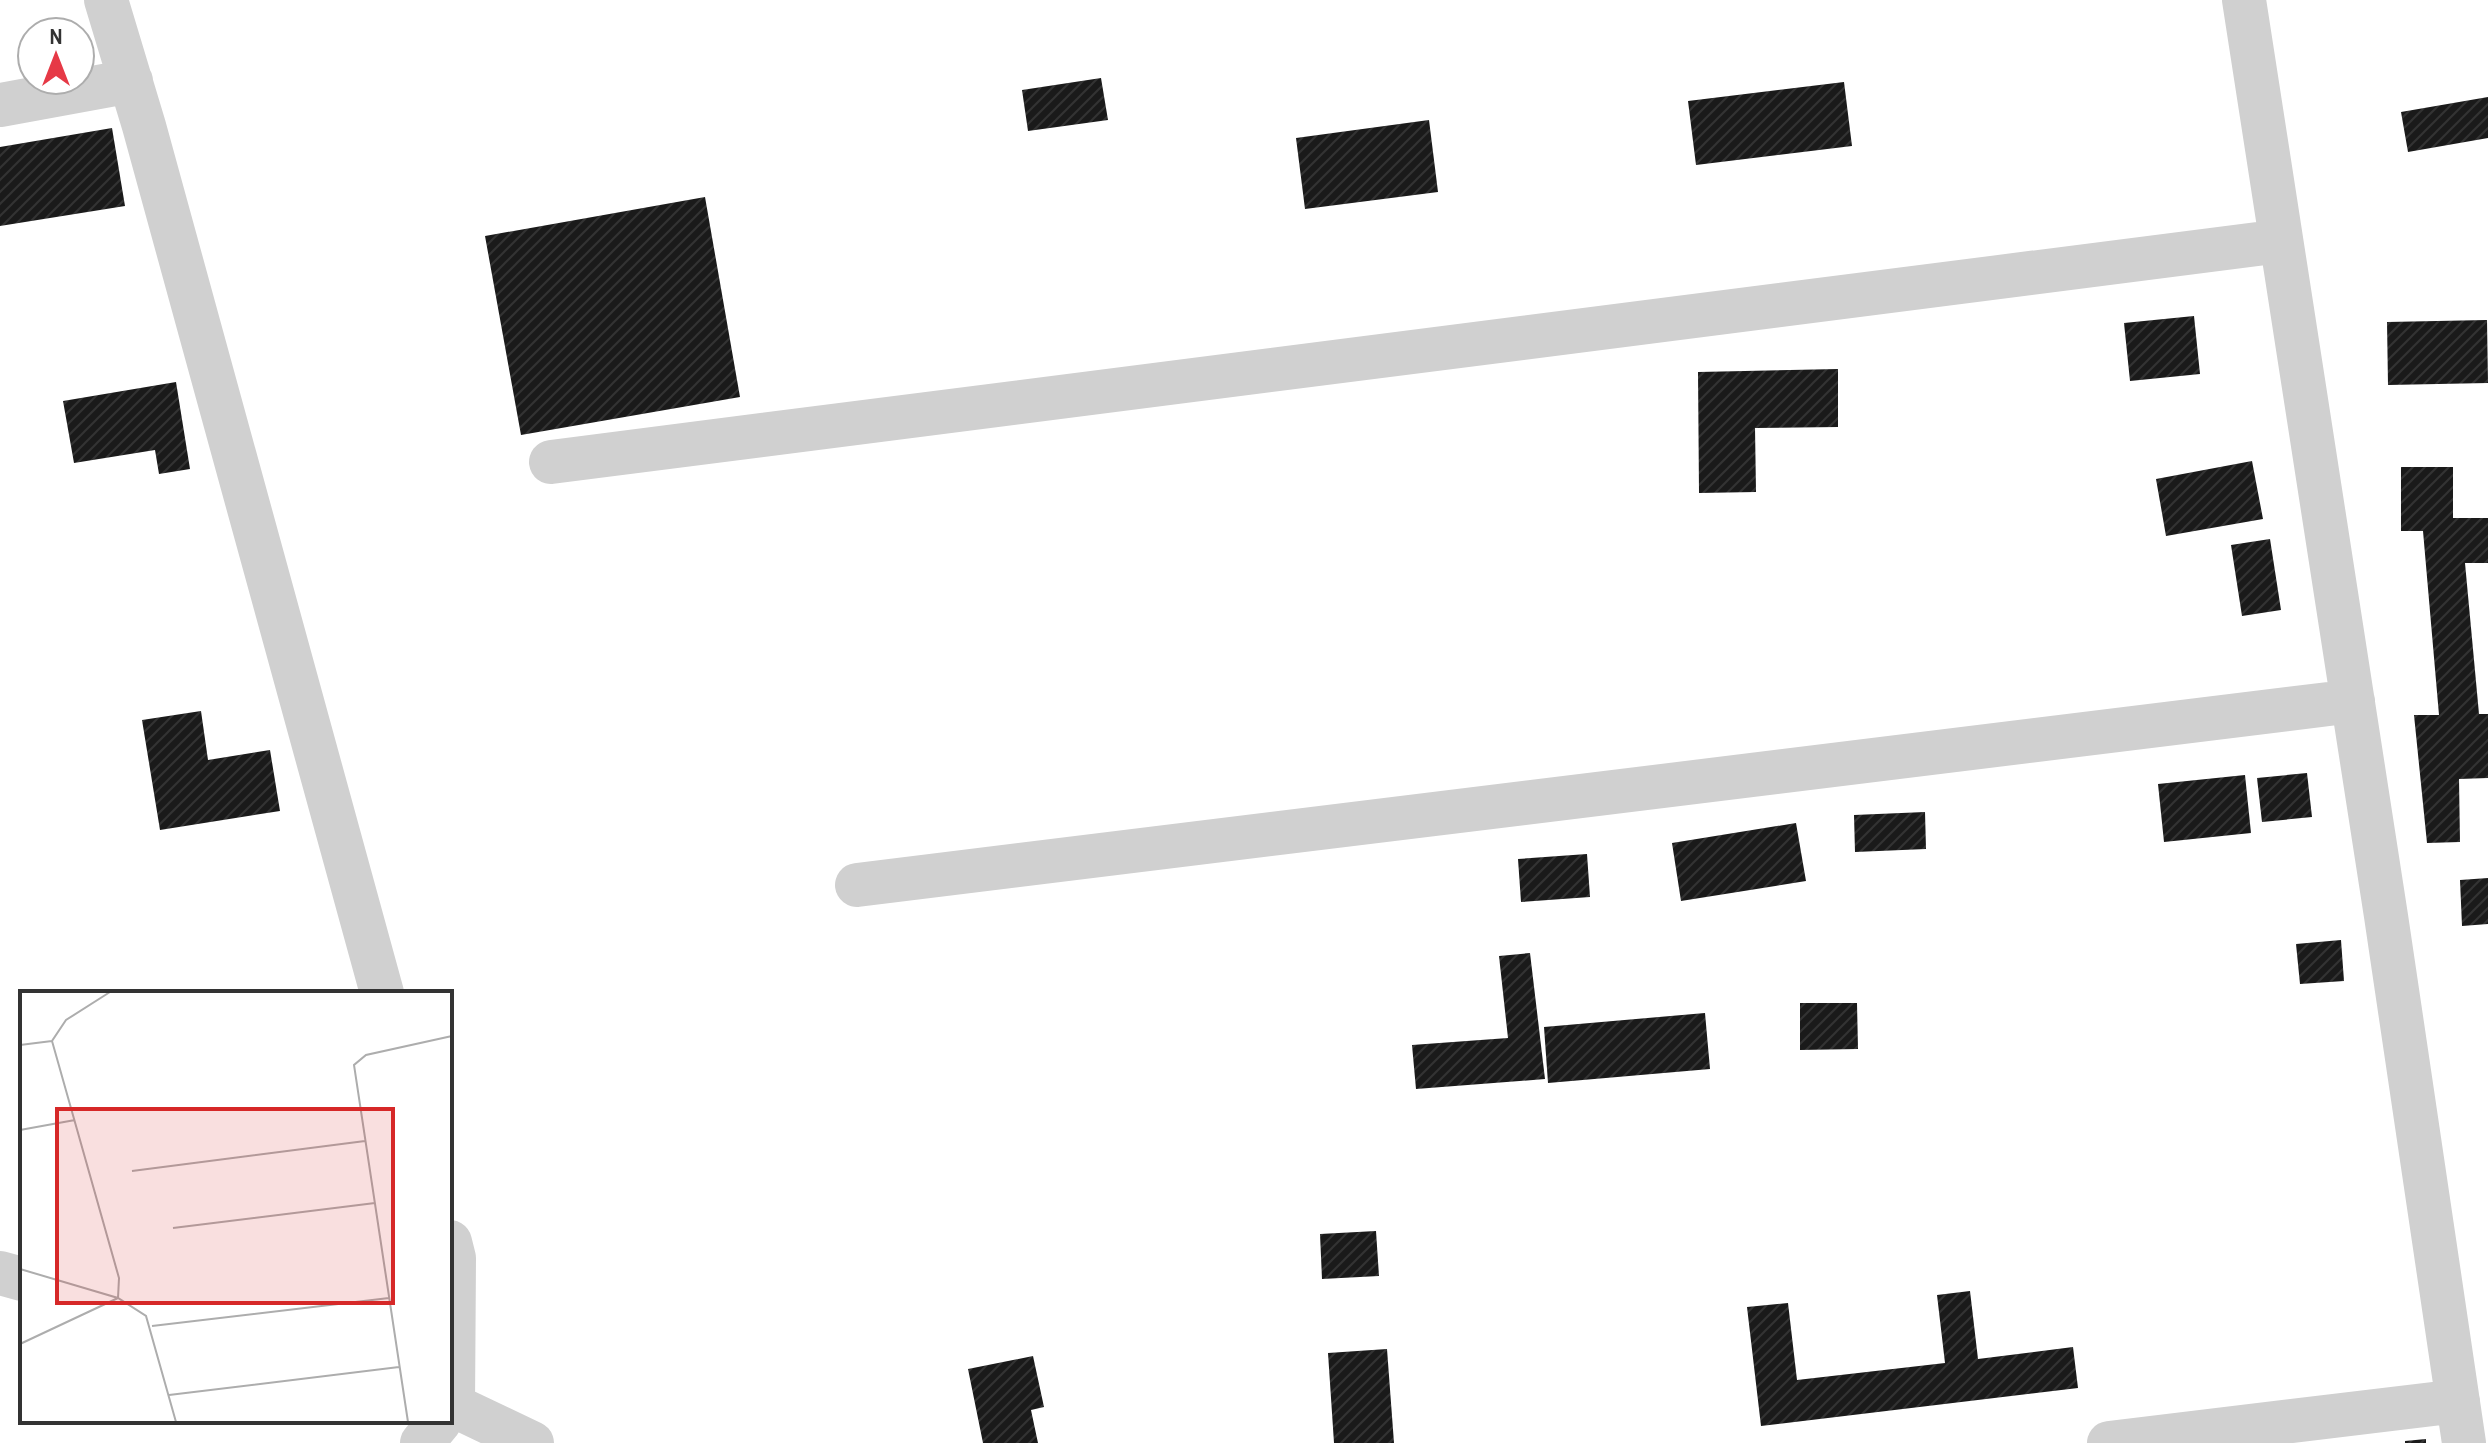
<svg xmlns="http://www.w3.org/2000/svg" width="2488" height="1443" viewBox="0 0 2488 1443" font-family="'Archivo Narrow',sans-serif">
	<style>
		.building { fill: url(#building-hatch) }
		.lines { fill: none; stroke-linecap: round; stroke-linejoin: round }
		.minor { stroke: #d0d0d0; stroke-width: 44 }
		.inset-road { fill: none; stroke: #adadad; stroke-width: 2 }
		.view { fill: #d62828; fill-opacity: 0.15; stroke: #d62828; stroke-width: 4 }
		.inset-edge { fill: none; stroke: #333; stroke-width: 4 }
	</style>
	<defs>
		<pattern id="building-hatch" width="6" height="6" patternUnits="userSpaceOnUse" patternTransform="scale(2)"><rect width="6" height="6" fill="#1a1a1a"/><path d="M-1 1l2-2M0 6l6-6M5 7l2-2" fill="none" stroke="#333"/></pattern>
	</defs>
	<rect width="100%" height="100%" fill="#fff"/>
	<path class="building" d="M1101 78 1108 120 1028 131 1022 90Z
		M1844 82 1852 146 1696 165 1688 101Z
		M2488 97V138L2408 152 2401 112Z
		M1429 120 1438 192 1305 209 1296 138Z
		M112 128 125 206 0 226V147Z
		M705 197 740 397 521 435 485 236Z
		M2194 316 2200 374 2130 381 2124 323Z
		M2487 320 2488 383 2388 385 2387 322Z
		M1838 369V427L1755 428 1756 492 1699 493 1698 372Z
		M176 382 190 469 159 474 155 450 74 463 63 401Z
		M2252 461 2263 519 2166 536 2156 479Z
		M2401 467H2453V518H2488V563H2465L2479 714H2488V778L2459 779 2460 842 2427 843 2414 715H2439L2423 531H2401Z
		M2270 539 2281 610 2242 616 2231 545Z
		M201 711 208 760 270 750 280 811 160 830 142 720Z
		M2307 773 2312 817 2262 822 2257 778Z
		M2245 775 2251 833 2164 842 2158 784Z
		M1925 812 1926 849 1855 852 1854 815Z
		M1796 823 1806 881 1681 901 1672 843Z
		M1587 854 1590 897 1521 902 1518 859Z
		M2488 878V924L2462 926 2460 880Z
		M2341 940 2344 981 2300 984 2296 944Z
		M1530 953 1545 1079 1416 1089 1412 1045 1508 1038 1499 956Z
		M1800 1003H1857L1858 1049 1800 1050Z
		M1705 1013 1710 1069 1548 1083 1544 1027Z
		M1376 1231 1379 1276 1322 1279 1320 1234Z
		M1970 1291 1978 1359 2073 1347 2078 1388 1761 1426 1747 1307 1788 1303 1797 1380 1945 1363 1937 1295Z
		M1387 1349 1394 1443H1334L1328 1353Z
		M1033 1356 1044 1407 1031 1410 1038 1443H983L968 1369Z
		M2426 1439V1443H2405V1441Z"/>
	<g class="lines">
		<path class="minor" d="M106 0 144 126 382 993
			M2244 0 2386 916 2464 1443
			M0 105 131 81
			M551 462 2281 241
			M857 885 2353 701
			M450 1242 454 1258 453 1405 450 1409
			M0 1273 22 1279
			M450 1404 532 1443
			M422 1443 440 1421
			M2109 1443 2458 1401"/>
	</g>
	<g transform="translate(20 991)">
		<rect width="432" height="432" fill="#fff"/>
		<path class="inset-road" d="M0 54 32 50M0 139 55 129M112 180 345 150M153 237 355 212M0 278 98 307 126 325 156 431M132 335 369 307M0 353 98 307 99 287 32 50 46 29 90 1M149 404 379 376M388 431 334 74 346 64 432 45"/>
		<path class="view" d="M37 118H373V312H37Z"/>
		<rect width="432" height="432" class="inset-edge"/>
	</g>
	<g transform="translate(56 56)"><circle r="38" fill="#ffffff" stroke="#adadad" stroke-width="2"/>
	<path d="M0-6L14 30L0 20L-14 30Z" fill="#e63946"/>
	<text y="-12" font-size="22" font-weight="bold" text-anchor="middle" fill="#333333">N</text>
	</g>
</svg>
